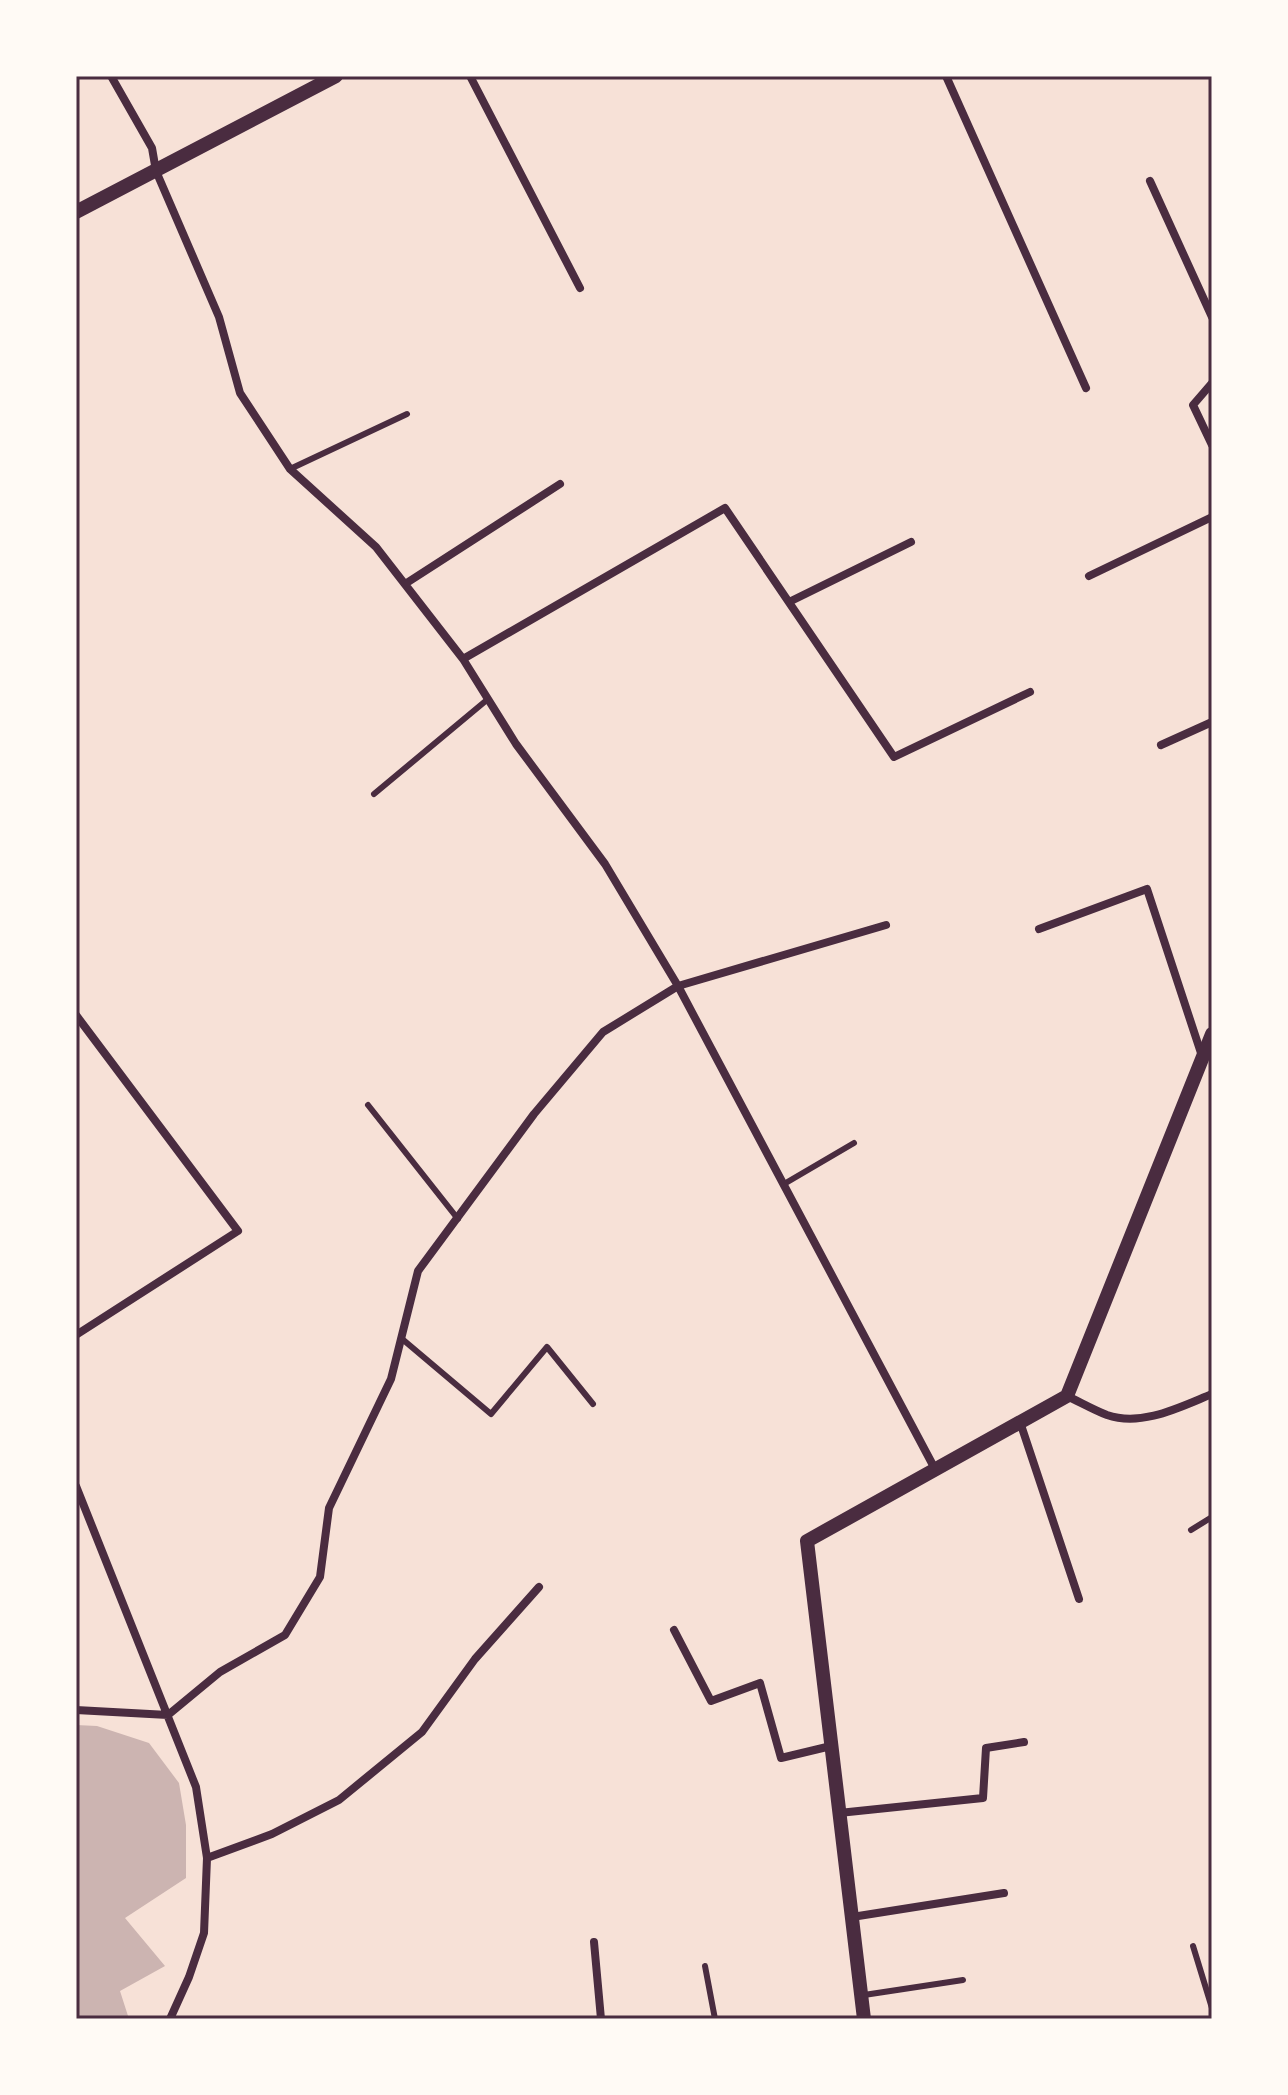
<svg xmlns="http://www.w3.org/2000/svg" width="1288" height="2095" viewBox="0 0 1288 2095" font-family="Inter,sans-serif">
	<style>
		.building { fill: #ccb4b1 }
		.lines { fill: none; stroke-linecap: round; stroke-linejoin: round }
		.service { stroke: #4a2c40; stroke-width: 6 }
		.minor { stroke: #4a2c40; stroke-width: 8 }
		.tertiary { stroke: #4a2c40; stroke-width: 14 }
		.neatline { fill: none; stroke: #4a2c40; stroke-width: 3 }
	</style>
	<rect width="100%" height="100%" fill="#f7e1d7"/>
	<path class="building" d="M76 1725 97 1726 149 1743 179 1783 186 1825V1878L125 1918 165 1966 120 1991 129 2019H76Z"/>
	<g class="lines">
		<path class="service" d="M290 469 407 414
			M374 794 488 699
			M368 1105 458 1219
			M784 1184 854 1143
			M401 1338 491 1414 547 1347 593 1404
			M1191 1530 1212 1517
			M1193 1946 1212 2008
			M705 1966 715 2019
			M864 1995 963 1980"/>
		<path class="minor" d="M111 76 152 148 156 171 219 317 240 393 290 469 376 547 463 659 516 744 605 864 678 986 935 1469
			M470 76 580 288
			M946 76 1086 388
			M1150 181 1212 317
			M1212 383 1193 405 1212 445
			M1089 576 1212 517
			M405 584 560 484
			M789 602 911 542
			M463 659 725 508 894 757 1030 692
			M1161 745 1212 722
			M1039 929 1147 889 1202 1056
			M76 1015 238 1231 76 1335
			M1067 1396C1080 1402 1094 1410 1107 1415 1142 1427 1180 1407 1212 1394
			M1020 1422 1079 1599
			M76 1486 196 1787 207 1858 204 1933 189 1977 170 2019
			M674 1630 711 1701 760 1683 781 1758 831 1746
			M76 1710 168 1715 220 1672 285 1635 320 1577 329 1508 391 1379 418 1271 534 1114 603 1032 678 986 886 925
			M839 1813 983 1798 986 1748 1024 1742
			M207 1858 272 1834 339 1800 422 1732 475 1659 539 1587
			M852 1917 1004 1893
			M594 1942 601 2019"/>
		<path class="tertiary" d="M76 212 336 76
			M864 2019 807 1541 1067 1396 1212 1034"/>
	</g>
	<rect width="1288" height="2095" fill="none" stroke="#fffaf5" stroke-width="156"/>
	<rect x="78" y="78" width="1132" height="1939" class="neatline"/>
</svg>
